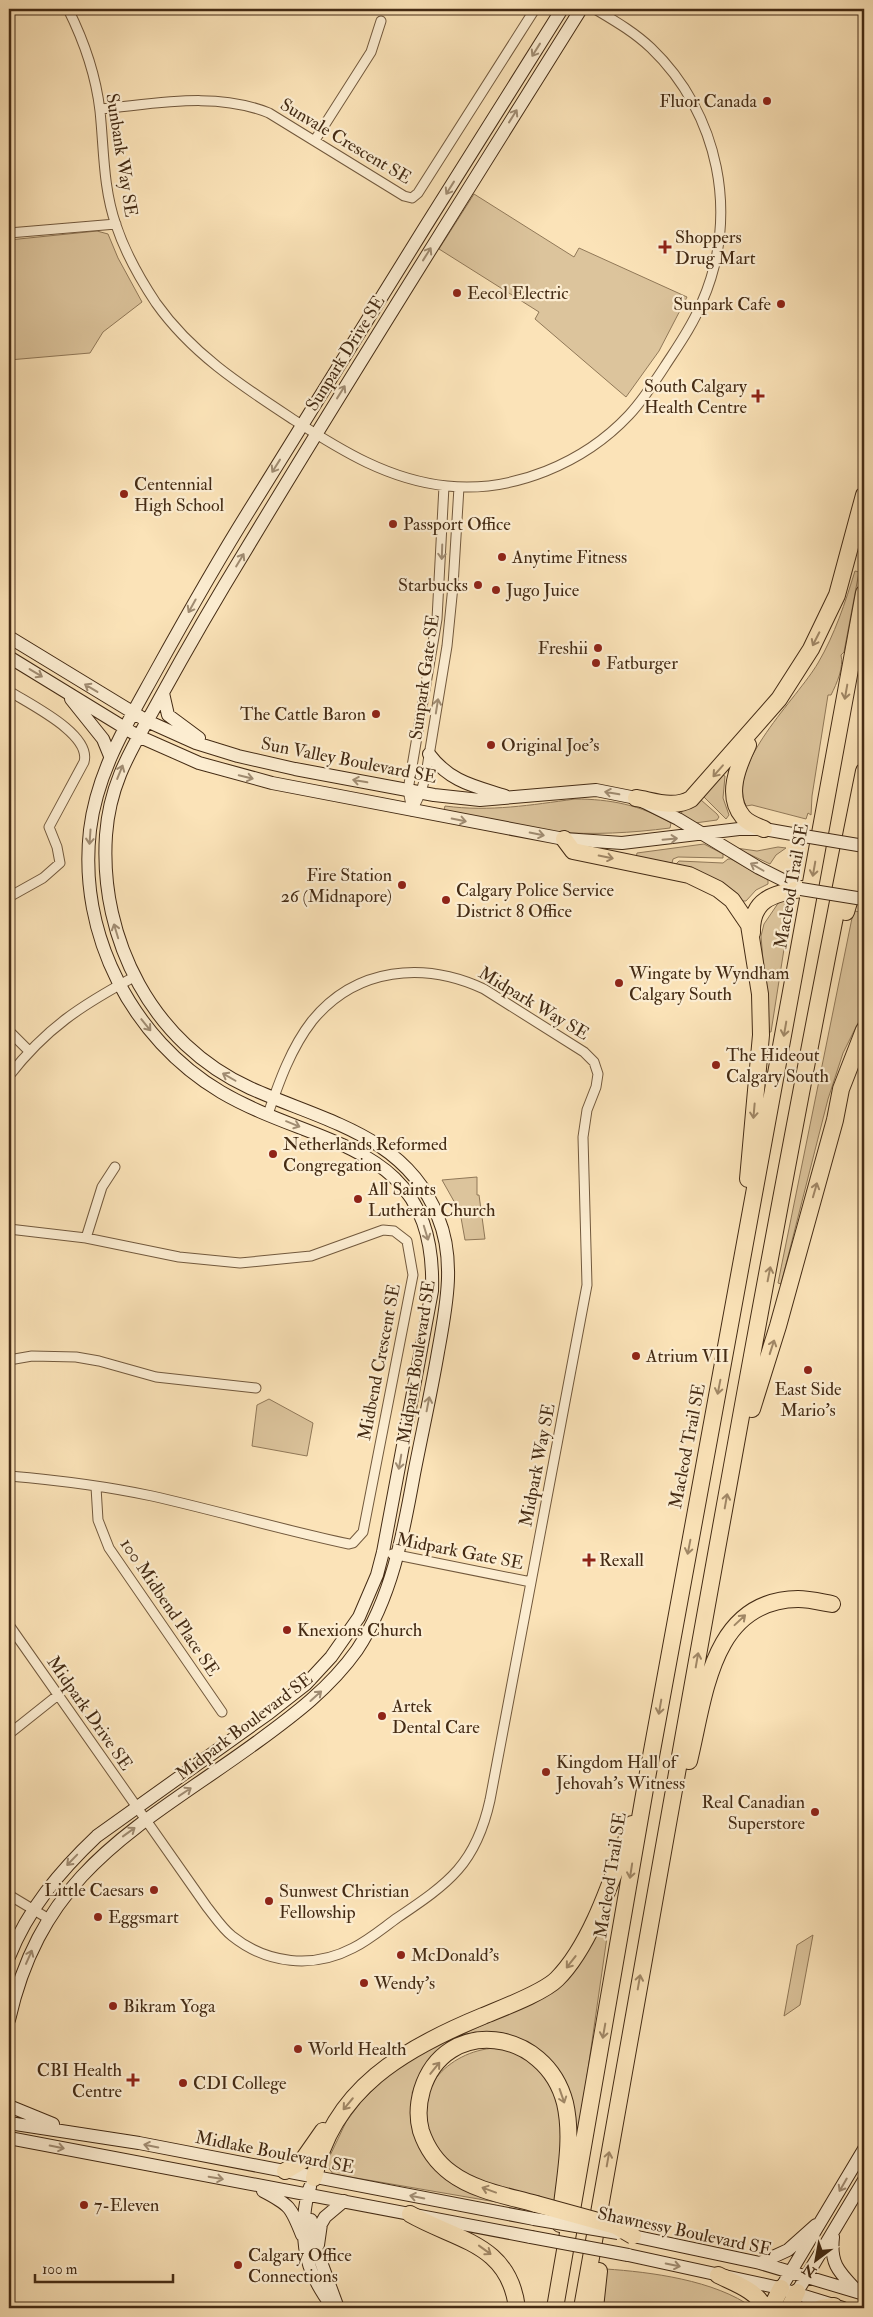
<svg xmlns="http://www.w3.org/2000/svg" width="873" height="2317" viewBox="0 0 873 2317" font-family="'IM FELL Double Pica',serif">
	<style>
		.green { fill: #dcc49c; stroke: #907858 }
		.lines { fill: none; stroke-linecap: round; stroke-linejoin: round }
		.street-casing { stroke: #72593d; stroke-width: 11 }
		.secondary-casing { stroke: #442b14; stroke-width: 14 }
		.highway-casing { stroke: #442b14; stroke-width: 18 }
		.street { stroke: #fcedd1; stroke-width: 9 }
		.secondary { stroke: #fcedd1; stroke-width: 12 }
		.highway { stroke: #fbe3b8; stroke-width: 16 }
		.secondary-bridge-casing { stroke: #442b14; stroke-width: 14; stroke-linecap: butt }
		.highway-bridge-casing { stroke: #442b14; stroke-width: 18; stroke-linecap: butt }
		.secondary-bridge { stroke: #fcedd1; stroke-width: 12 }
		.highway-bridge { stroke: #fbe3b8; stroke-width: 16 }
		.oneway { stroke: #a08c72 }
		.oneway2 { stroke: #a08766 }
		.poi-dot { fill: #8f2418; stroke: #fcedd1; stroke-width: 2 }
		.labels { text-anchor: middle; stroke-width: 4.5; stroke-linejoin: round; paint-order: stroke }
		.poi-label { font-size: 18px; fill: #442b14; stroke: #fcedd1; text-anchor: start }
		.street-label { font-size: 18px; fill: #442b14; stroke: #fcedd1 }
	</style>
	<rect width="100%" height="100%" fill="#fbe3b8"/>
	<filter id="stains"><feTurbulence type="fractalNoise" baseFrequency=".004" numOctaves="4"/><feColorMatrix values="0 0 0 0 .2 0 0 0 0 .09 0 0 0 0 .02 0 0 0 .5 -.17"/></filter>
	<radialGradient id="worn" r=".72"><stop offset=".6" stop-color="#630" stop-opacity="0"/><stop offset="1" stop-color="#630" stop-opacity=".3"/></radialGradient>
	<path class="green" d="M474 194 574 257 579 248 687 297 659 351 626 397 535 319 539 312 439 249Z
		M97 231 108 234 118 258 142 302 103 332 90 353 9 360V240Z
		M855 571 859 572 844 652 841 655C844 667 837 683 831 695H828L812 796 811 815 808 813 806 819 752 805 746 806C726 764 797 699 818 663 835 634 845 603 855 571Z
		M720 774 725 776 723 798 729 815 726 819 704 797V794Z
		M575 799C610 799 641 805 671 823L670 828C631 833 594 835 554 832L444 810 445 806C490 812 531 805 575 799Z
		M701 800 717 814 719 817 717 820 695 823 681 815 682 811Z
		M704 844 723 854V858L678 857 673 859 672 863 636 858 637 853Z
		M778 847 786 848 776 855 770 864 736 848 757 851Z
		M728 859H731L768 880V884L756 890 746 901H742L676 864 679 861 723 863Z
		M792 898 771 1032H769L761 936 764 924 781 899Z
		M855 911 864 913V1011L843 1053 828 1099 781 1284 778 1283 852 918Z
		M477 1177V1195H479L485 1239 465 1240 460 1212 442 1180Z
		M269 1399 313 1423 307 1456 252 1446 257 1405Z
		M613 1895 578 2139 574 2138 559 2078 487 2037 421 2075 412 2093 415 2097 427 2154 497 2198 496 2202 333 2174 326 2164 346 2122 360 2103 390 2073 424 2051 508 2014 542 1996Z
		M813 1935 800 2005 784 2016 797 1945Z
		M495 2048 508 2050 534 2063 552 2086 562 2119 557 2202C532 2195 505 2190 480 2181 468 2177 454 2167 444 2159 439 2155 436 2146 432 2140 407 2093 448 2051 495 2048Z
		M606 2269C650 2272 715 2280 753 2308H602Z"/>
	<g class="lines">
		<g class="street-casing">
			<path id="street" d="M68 9C84 41 96 76 100 111 104 149 103 188 116 225 125 252 140 279 156 303 192 354 242 386 294 420 342 451 389 480 447 486 513 493 584 463 629 415 643 400 654 383 665 366 678 346 693 325 702 302 740 216 719 113 651 48 634 32 615 21 595 9
				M100 109C156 104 215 91 269 113L404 196 412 198 418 193 535 9
				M315 140 371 52 381 21
				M9 233 116 224
				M9 691C29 704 92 734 84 762L49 827 57 847 60 863 43 878 9 897
				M412 810 408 790 437 619 444 486
				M412 811 421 792 426 774 447 646 453 586 459 487
				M9 1031 29 1051
				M9 1076C46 1028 82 1005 134 977
				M9 1229 86 1238 179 1257 240 1263 311 1256 383 1230 394 1231 407 1241 413 1275 363 1532 353 1543 349 1544C283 1530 218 1511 152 1496 105 1486 56 1480 9 1476
				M86 1238 102 1187 115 1167
				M9 1360 32 1356 76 1357 99 1361 156 1377 256 1388
				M96 1487 98 1520 109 1548 222 1712
				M392 1554 531 1582
				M9 1625 207 1907C215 1917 222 1928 232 1936 267 1964 313 1969 353 1948 369 1940 383 1928 397 1918 449 1883 476 1864 490 1800L587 1285 583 1137 587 1110 596 1087 598 1074 594 1062 584 1052 484 989C424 961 356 967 312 1021 291 1048 279 1082 268 1114
				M9 1734 58 1695
				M9 1814V1827
				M9 1895 49 1919"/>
		</g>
		<g class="secondary-casing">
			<path id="secondary" d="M9 637 147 721 196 743 238 756 295 769 434 795 480 800 596 790 636 798 678 819 759 868 801 889
				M9 657 138 736 199 763 272 783 564 839 622 843 739 829H764L798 835
				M163 693 168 715 199 738
				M71 699 103 739 110 756
				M429 754C450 782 474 786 505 796
				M9 1957C28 1909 60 1871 97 1836L269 1713 306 1684 331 1657 359 1617 377 1575 383 1552 432 1291C437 1140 318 1149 221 1092 132 1039 78 935 90 830 97 771 128 722 156 671 187 615 218 560 252 506 354 340 458 174 562 9
				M9 2020C43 1868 142 1826 257 1742 294 1715 330 1688 357 1650 392 1597 403 1535 414 1474 422 1433 431 1393 438 1352 446 1308 456 1260 438 1217 406 1135 323 1121 250 1088 153 1044 99 940 106 835 110 779 134 746 160 698 188 647 217 597 247 548 356 367 469 188 581 9
				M9 2106 53 2124
				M9 2123 139 2143 534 2219
				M9 2138 531 2237
				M310 2187C306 2197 305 2207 304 2218 302 2256 311 2278 333 2308
				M263 2191C290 2205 291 2207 302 2235
				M311 2220 314 2243 338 2308
				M633 2236 760 2263 864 2294
				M833 2237C830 2263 838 2271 855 2289
				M318 2245 321 2224 325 2217 344 2201
				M628 2255 775 2287 843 2308
				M760 2263 788 2250 816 2225
				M781 2288 864 2149
				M797 2292 864 2180"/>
		</g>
		<g class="highway-casing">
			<path id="highway" d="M748 745C738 766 725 796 743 817 748 823 756 826 764 829
				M636 798C654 801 674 809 691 799L779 699 811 649 837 595 864 495
				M564 839 573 851 689 875 718 889 732 900 749 925 760 994 761 1035 748 1179
				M846 912 864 852
				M752 933C751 899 773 894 801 889
				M752 1409 778 1326 835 1120 841 1089 864 1030
				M689 1761C705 1696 711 1600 798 1599 809 1599 821 1602 832 1604
				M285 2171 302 2161 323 2131
				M314 2178C332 2089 405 2048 483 2016 502 2008 543 1993 557 1979 593 1943 614 1872 632 1824
				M536 2204C508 2196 475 2191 451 2173 436 2162 427 2149 421 2131 417 2117 418 2104 422 2090 445 2015 546 2028 565 2103 574 2142 563 2184 560 2224
				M410 2214C457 2241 509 2243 517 2308
				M718 2275C734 2283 758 2291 764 2308
				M555 2308 645 1789 864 593
				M582 2308C674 1795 761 1281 864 771
				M595 2308 599 2271
				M771 2308 781 2288
				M789 2308 797 2292
				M821 2308 834 2306"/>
		</g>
		<use href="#street" class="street"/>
		<use href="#secondary" class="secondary"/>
		<use href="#highway" class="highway"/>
		<g class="secondary-bridge-casing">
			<path id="secondary-bridge" d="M798 835 864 846
				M801 889 863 899
				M534 2219 618 2233
				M531 2237 628 2255"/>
		</g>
		<g class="highway-bridge-casing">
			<path id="highway-bridge" d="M536 2204 616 2226 633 2236"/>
		</g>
		<use href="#secondary-bridge" class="secondary-bridge"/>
		<use href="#highway-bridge" class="highway-bridge"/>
	</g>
	<defs><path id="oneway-shaft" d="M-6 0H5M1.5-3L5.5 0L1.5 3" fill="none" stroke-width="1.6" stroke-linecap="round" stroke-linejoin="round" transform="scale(1.25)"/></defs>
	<g class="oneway">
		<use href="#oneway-shaft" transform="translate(536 50) rotate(122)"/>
		<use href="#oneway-shaft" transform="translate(513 116) rotate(-58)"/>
		<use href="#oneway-shaft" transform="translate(450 188) rotate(122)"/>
		<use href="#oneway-shaft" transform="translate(427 254) rotate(-58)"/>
		<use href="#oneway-shaft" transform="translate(341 392) rotate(-58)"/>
		<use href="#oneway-shaft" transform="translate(276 466) rotate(122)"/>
		<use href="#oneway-shaft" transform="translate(442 552) rotate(92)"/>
		<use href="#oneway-shaft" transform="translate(240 560) rotate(-59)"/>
		<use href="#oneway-shaft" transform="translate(192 606) rotate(119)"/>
		<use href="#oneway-shaft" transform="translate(36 673) rotate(31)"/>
		<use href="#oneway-shaft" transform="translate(91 688) rotate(-149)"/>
		<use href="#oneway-shaft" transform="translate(437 706) rotate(-81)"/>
		<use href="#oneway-shaft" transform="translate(120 772) rotate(-68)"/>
		<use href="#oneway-shaft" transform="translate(246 777) rotate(14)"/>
		<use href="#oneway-shaft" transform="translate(360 781) rotate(-170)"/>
		<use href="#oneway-shaft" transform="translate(612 793) rotate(-170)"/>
		<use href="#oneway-shaft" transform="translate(459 820) rotate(11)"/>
		<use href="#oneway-shaft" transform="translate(537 834) rotate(11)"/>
		<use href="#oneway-shaft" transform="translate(90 837) rotate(94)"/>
		<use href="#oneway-shaft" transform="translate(670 839) rotate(-5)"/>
		<use href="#oneway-shaft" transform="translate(757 867) rotate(-150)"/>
		<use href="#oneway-shaft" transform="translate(116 931) rotate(-107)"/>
		<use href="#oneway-shaft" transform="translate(146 1025) rotate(51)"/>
		<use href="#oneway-shaft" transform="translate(229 1077) rotate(-150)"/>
		<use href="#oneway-shaft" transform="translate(293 1124) rotate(22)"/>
		<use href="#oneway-shaft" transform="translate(426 1233) rotate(73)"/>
		<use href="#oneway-shaft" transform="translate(428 1404) rotate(-79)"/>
		<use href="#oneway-shaft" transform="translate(400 1462) rotate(100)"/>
		<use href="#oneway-shaft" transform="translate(316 1696) rotate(-42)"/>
		<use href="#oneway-shaft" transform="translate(185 1792) rotate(-34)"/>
		<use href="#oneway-shaft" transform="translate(129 1832) rotate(-36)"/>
		<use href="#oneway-shaft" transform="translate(72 1860) rotate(134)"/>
		<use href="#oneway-shaft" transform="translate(29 1957) rotate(-66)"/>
		<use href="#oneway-shaft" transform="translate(151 2146) rotate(-169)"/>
		<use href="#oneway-shaft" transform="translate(57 2147) rotate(11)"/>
		<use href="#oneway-shaft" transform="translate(216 2178) rotate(10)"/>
		<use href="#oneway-shaft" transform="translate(843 2185) rotate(120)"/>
		<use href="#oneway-shaft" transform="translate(417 2197) rotate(-169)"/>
		<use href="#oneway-shaft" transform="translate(673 2265) rotate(12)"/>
	</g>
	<g class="oneway2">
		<use href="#oneway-shaft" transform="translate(816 639) rotate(117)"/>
		<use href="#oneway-shaft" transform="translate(846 692) rotate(100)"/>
		<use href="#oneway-shaft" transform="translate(718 771) rotate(131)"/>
		<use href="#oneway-shaft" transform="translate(606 857) rotate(11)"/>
		<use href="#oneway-shaft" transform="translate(814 869) rotate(100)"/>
		<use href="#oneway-shaft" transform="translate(785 1029) rotate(100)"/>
		<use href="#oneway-shaft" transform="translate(754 1111) rotate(95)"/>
		<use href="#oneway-shaft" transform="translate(815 1190) rotate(-74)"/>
		<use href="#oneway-shaft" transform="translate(769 1274) rotate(-79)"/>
		<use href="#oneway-shaft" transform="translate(772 1347) rotate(-72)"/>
		<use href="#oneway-shaft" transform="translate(719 1387) rotate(101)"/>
		<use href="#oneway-shaft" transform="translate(726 1501) rotate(-80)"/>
		<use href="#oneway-shaft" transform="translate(689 1547) rotate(101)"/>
		<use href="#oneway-shaft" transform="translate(740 1620) rotate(-43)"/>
		<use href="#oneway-shaft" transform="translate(697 1660) rotate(-80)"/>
		<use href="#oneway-shaft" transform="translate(660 1707) rotate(100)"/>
		<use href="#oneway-shaft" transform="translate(631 1871) rotate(99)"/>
		<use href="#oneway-shaft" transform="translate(571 1962) rotate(128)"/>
		<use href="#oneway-shaft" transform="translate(639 1982) rotate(-80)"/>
		<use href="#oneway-shaft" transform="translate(604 2031) rotate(100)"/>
		<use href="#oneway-shaft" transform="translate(435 2068) rotate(-51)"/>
		<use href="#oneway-shaft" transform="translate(562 2096) rotate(71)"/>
		<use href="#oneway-shaft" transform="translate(348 2104) rotate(130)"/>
		<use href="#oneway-shaft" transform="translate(608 2159) rotate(-80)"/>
		<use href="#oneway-shaft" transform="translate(489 2190) rotate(-160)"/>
		<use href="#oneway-shaft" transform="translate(485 2250) rotate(36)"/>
	</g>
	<g class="poi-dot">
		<circle cx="767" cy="101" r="5"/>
		<path d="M662.5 239.5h5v5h5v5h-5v5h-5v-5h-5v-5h5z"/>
		<circle cx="457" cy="293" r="5"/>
		<circle cx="781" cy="304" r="5"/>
		<path d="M755.5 388.5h5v5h5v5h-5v5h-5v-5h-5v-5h5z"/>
		<circle cx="124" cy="494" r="5"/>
		<circle cx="393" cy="524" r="5"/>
		<circle cx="502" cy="557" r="5"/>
		<circle cx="478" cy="585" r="5"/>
		<circle cx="496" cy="590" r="5"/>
		<circle cx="598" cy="648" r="5"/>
		<circle cx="596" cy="663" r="5"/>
		<circle cx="376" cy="714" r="5"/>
		<circle cx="491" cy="745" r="5"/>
		<circle cx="402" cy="885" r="5"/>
		<circle cx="446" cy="900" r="5"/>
		<circle cx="619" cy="983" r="5"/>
		<circle cx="716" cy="1065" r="5"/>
		<circle cx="273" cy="1154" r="5"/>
		<circle cx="358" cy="1199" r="5"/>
		<circle cx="636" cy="1356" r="5"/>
		<circle cx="808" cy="1370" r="5"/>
		<path d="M586.5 1552.5h5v5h5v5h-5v5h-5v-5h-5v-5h5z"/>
		<circle cx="287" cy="1630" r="5"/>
		<circle cx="382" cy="1716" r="5"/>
		<circle cx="546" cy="1772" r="5"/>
		<circle cx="815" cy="1812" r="5"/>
		<circle cx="154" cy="1890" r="5"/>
		<circle cx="269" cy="1901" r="5"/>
		<circle cx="98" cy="1917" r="5"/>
		<circle cx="401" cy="1955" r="5"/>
		<circle cx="364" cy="1983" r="5"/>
		<circle cx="113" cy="2006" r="5"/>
		<circle cx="298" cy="2049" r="5"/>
		<path d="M130.5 2072.5h5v5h5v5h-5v5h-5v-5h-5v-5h5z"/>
		<circle cx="183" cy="2083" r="5"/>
		<circle cx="84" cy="2205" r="5"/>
		<circle cx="238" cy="2265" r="5"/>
	</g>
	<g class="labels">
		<g class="poi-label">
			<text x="757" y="107" text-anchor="end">Fluor Canada</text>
			<text x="675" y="243">Shoppers<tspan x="675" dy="21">Drug Mart</tspan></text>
			<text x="467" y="299">Eecol Electric</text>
			<text x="771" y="310" text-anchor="end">Sunpark Cafe</text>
			<text x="747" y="392" text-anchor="end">South Calgary<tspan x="747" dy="21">Health Centre</tspan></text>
			<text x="134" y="490">Centennial<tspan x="134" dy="21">High School</tspan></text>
			<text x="403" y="530">Passport Office</text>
			<text x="512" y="563">Anytime Fitness</text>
			<text x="468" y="591" text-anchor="end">Starbucks</text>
			<text x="506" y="596">Jugo Juice</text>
			<text x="588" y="654" text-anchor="end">Freshii</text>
			<text x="606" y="669">Fatburger</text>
			<text x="366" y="720" text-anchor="end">The Cattle Baron</text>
			<text x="501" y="751">Original Joe's</text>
			<text x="392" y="881" text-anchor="end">Fire Station<tspan x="392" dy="21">26 (Midnapore)</tspan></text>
			<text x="456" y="896">Calgary Police Service<tspan x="456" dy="21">District 8 Office</tspan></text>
			<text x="629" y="979">Wingate by Wyndham<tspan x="629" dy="21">Calgary South</tspan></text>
			<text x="726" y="1061">The Hideout<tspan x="726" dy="21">Calgary South</tspan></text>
			<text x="283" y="1150">Netherlands Reformed<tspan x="283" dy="21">Congregation</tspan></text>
			<text x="368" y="1195">All Saints<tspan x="368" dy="21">Lutheran Church</tspan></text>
			<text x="646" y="1362">Atrium VII</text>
			<text x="808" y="1395" text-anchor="middle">East Side<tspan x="808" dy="21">Mario's</tspan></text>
			<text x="599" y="1566">Rexall</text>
			<text x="297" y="1636">Knexions Church</text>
			<text x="392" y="1712">Artek<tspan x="392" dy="21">Dental Care</tspan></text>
			<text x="556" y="1768">Kingdom Hall of<tspan x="556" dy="21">Jehovah's Witness</tspan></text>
			<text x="805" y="1808" text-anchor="end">Real Canadian<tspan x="805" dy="21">Superstore</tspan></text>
			<text x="144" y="1896" text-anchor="end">Little Caesars</text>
			<text x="279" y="1897">Sunwest Christian<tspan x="279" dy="21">Fellowship</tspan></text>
			<text x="108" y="1923">Eggsmart</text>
			<text x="411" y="1961">McDonald's</text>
			<text x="374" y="1989">Wendy's</text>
			<text x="123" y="2012">Bikram Yoga</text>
			<text x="308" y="2055">World Health</text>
			<text x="122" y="2076" text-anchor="end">CBI Health<tspan x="122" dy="21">Centre</tspan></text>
			<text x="193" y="2089">CDI College</text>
			<text x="94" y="2211">7-Eleven</text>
			<text x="248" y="2261">Calgary Office<tspan x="248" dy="21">Connections</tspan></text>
		</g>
		<g class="street-label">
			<text transform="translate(346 141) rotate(31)" y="6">Sunvale Crescent SE</text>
			<text transform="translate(122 155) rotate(81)" y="6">Sunbank Way SE</text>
			<text transform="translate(345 353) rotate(-58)" y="6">Sunpark Drive SE</text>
			<text transform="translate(424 677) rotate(-82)" y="6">Sunpark Gate SE</text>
			<text transform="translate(349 760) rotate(11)" y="6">Sun Valley Boulevard SE</text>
			<text transform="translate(791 886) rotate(-80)" y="6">Macleod Trail SE</text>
			<text transform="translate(534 1003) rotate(31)" y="6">Midpark Way SE</text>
			<text transform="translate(379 1362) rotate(-79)" y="6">Midbend Crescent SE</text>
			<text transform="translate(416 1362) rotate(-81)" y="6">Midpark Boulevard SE</text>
			<text transform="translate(687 1446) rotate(-79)" y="6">Macleod Trail SE</text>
			<text transform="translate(537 1465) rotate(-79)" y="6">Midpark Way SE</text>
			<text transform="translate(460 1551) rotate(11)" y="6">Midpark Gate SE</text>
			<text transform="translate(170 1607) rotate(56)" y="6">100 Midbend Place SE</text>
			<text transform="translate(90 1713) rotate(55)" y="6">Midpark Drive SE</text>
			<text transform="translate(244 1726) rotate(-37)" y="6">Midpark Boulevard SE</text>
			<text transform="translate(610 1875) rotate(-81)" y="6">Macleod Trail SE</text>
			<text transform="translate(275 2152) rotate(11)" y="6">Midlake Boulevard SE</text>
			<text transform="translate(685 2231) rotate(12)" y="6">Shawnessy Boulevard SE</text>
		</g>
	</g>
	<rect width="873" height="2317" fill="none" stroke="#fbe3b8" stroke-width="30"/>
	<rect x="10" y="10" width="853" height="2297" fill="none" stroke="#442b14" stroke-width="2.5"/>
	<rect x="15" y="15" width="843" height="2287" fill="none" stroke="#442b14"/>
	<g transform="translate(816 2260) rotate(212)" stroke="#fcedd1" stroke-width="4" paint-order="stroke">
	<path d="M0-4L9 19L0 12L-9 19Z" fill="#442b14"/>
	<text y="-8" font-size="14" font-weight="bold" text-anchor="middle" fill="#442b14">N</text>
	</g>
	<path d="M35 2274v8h138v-8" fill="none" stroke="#442b14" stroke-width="2.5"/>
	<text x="42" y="2274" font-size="15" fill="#442b14" stroke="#fcedd1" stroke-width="4" paint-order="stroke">100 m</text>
	<rect width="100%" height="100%" filter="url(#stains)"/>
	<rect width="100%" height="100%" fill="url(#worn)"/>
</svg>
